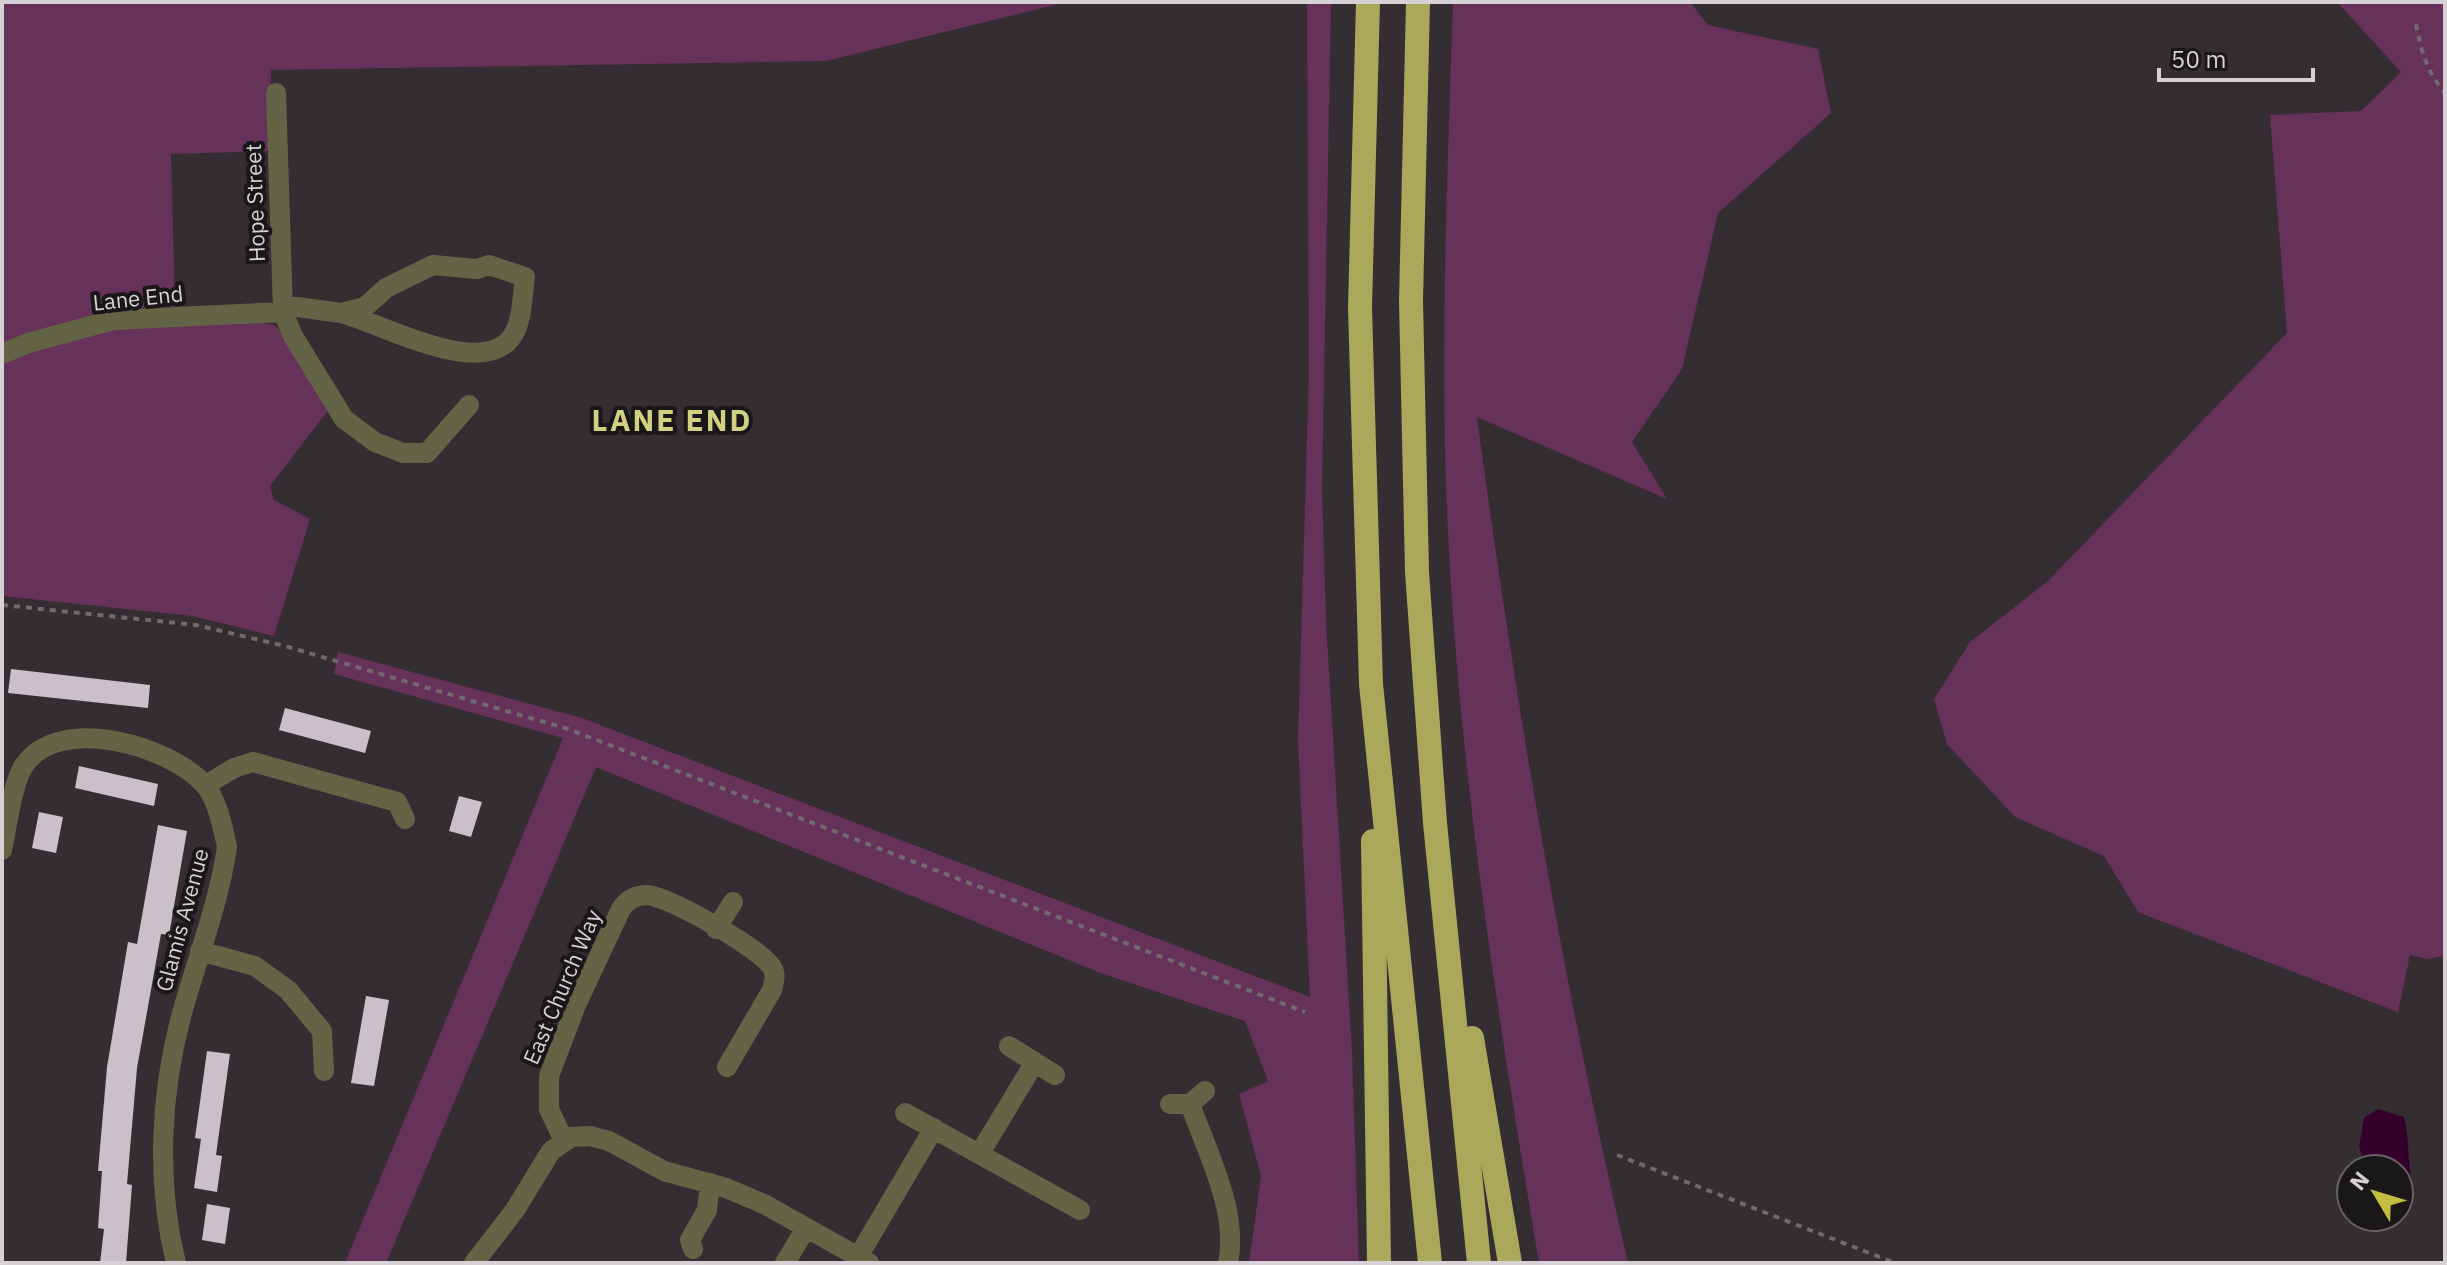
<svg xmlns="http://www.w3.org/2000/svg" width="2447" height="1265" viewBox="0 0 2447 1265" font-family="'IBM Plex Sans',sans-serif">
	<style>
		.green { fill: #66325a }
		.water { fill: #34002b }
		.building { fill: #cac1c8 }
		.lines { fill: none; stroke-linecap: round; stroke-linejoin: round }
		.path { stroke: #706a6e; stroke-width: 4; stroke-dasharray: 6 6; stroke-linecap: butt }
		.minor { stroke: #636345; stroke-width: 20 }
		.highway { stroke: #a9a85b; stroke-width: 24 }
		.labels { text-anchor: middle; stroke-width: 8; stroke-linejoin: round; paint-order: stroke }
		.street-label { font-size: 22px; fill: #d6d1d4; stroke: #1a1719 }
		.district-label { font-size: 30px; font-weight: bold; letter-spacing: 2px; fill: #d2d183; stroke: #1a1719 }
	</style>
	<rect width="100%" height="100%" fill="#342d32"/>
	<path class="green" d="M2 2H1067L826 61 271 70 270 151 171 154 175 307 112 309 2 346Z
		M1307 2H1331L1322 488 1326 621 1352 1052 1359 1263H1249L1261 1176 1239 1094 1268 1081 1245 1021 1098 972 596 767 386 1263H345L563 738 334 674 338 652 582 718 1310 997 1298 741 1309 370Z
		M1453 2H1690L1708 25 1818 49 1831 113 1718 213 1682 369 1632 442 1667 499 1477 417C1515 701 1563 984 1628 1263H1539C1494 994 1451 722 1445 448 1442 299 1448 150 1453 2Z
		M2337 2H2445V956L2427 959 2410 955 2398 1012 2138 912 2104 856 2015 817 1947 744 1934 699 1970 642 2048 581 2287 333 2270 115 2361 111 2401 72Z
		M258 322 274 325 283 333 330 408 270 486 274 500 310 519 274 636 192 616 2 596V360L108 326Z"/>
	<path class="water" d="M2378 1109 2404 1117C2410 1140 2407 1163 2413 1187L2401 1197 2399 1169H2367L2359 1147 2364 1118Z"/>
	<path class="building" d="M11 669 150 685 148 708 8 693Z
		M285 708 371 731 365 753 279 730Z
		M79 766 158 784 154 806 75 788Z
		M459 796 482 802 471 837 449 831Z
		M39 812 63 817 56 853 32 848Z
		M158 825 187 831 169 935 161 934 137 1068 127 1184 132 1185 126 1263H100L104 1229 98 1228 102 1171H98L107 1067 128 942 137 944Z
		M366 996 389 1000 374 1086 351 1083Z
		M207 1051 230 1054 216 1155 222 1156 217 1192 194 1188 201 1139 195 1138Z
		M207 1204 230 1208 225 1244 202 1240Z"/>
	<g class="lines">
		<path class="path" d="M2416 24C2421 51 2427 72 2445 93
			M2 605 196 625 285 646 568 729 1305 1012
			M1617 1155 1895 1263"/>
		<path class="minor" d="M276 93 283 312 293 336 344 419 375 442 403 453H427L469 405
			M283 305 341 313 365 307 386 288 433 265 477 269 489 265 525 277C522 296 523 323 511 338 479 379 381 323 341 313
			M2 354 28 343 113 320 283 312
			M206 785 234 768 253 762 397 802 405 819
			M2 850C7 828 12 785 23 767 57 713 168 745 204 784 217 798 223 828 227 847 219 903 197 959 182 1013 160 1094 156 1182 176 1263
			M716 929 733 902
			M200 951 255 966 288 990 322 1031 324 1071
			M1009 1046 1055 1075
			M1170 1104H1190L1205 1091
			M1190 1104C1207 1152 1239 1212 1228 1263
			M905 1113 1080 1210
			M564 1141 549 1109V1076L576 1005 621 909C627 900 635 895 647 895 668 896 759 948 771 966 777 974 774 981 772 990L727 1067
			M980 1153 1035 1062
			M693 1249 690 1240 707 1210 710 1183
			M858 1257 934 1128
			M474 1263 515 1210 551 1151 572 1137 590 1136 609 1141 664 1171 726 1188 764 1204 869 1263
			M785 1263 806 1228"/>
		<path class="highway" d="M1368 2 1360 308 1371 684 1430 1263
			M1418 2 1411 301 1417 572 1435 823 1479 1263
			M1373 841 1379 1263
			M1472 1038 1510 1263"/>
	</g>
	<g class="labels">
		<g class="street-label">
			<text transform="translate(255 203) rotate(-92)" y="8">Hope Street</text>
			<text transform="translate(138 298) rotate(-6)" y="8">Lane End</text>
			<text transform="translate(182 920) rotate(-75)" y="8">Glamis Avenue</text>
			<text transform="translate(562 987) rotate(-67)" y="8">East Church Way</text>
		</g>
		<g class="district-label">
			<text x="672" y="431">LANE END</text>
		</g>
	</g>
	<rect width="2447" height="1265" fill="none" stroke="#d6d1d4" stroke-width="8"/>
	<g transform="translate(2375 1193) rotate(308)"><circle r="38" fill="#1a1719" stroke="#656164" stroke-width="2"/>
	<path d="M0-6L14 30L0 20L-14 30Z" fill="#c1be40"/>
	<text y="-12" font-size="22" font-weight="bold" text-anchor="middle" fill="#d6d1d4">N</text>
	</g>
	<path d="M2159 68v12h154v-12" fill="none" stroke="#d6d1d4" stroke-width="4"/>
	<text x="2171" y="68" font-size="24" fill="#d6d1d4" stroke="#1a1719" stroke-width="6" paint-order="stroke">50 m</text>
</svg>
